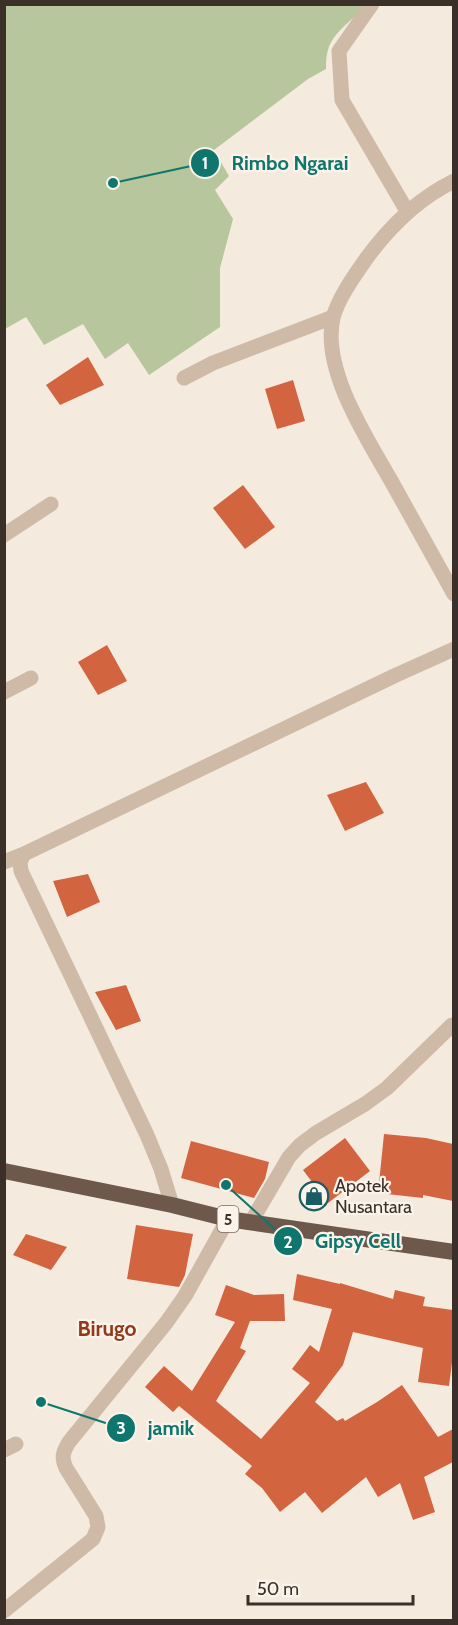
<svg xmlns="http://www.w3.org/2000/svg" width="458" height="1625" viewBox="0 0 458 1625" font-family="Cabin,sans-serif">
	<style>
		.green { fill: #b7c69c }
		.building { fill: #d2643f }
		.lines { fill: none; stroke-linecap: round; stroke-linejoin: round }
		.minor { stroke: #cfbaa8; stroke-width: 15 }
		.trunk { stroke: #6e584c; stroke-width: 16 }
		.labels { text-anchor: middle; stroke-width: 4.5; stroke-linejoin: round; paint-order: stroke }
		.shield { fill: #fcf4eb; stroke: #756a63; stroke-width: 1.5 }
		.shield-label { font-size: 16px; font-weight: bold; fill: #3b2f29 }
		.poi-label { font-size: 18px; fill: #3b2f29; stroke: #fcf4eb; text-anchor: start }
		.quarter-label { font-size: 21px; font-weight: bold; fill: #933819; stroke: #fcf4eb }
		.leader { fill: none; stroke: #0f766e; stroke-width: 2 }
		.callout-dot { fill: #0f766e; stroke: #fcf4eb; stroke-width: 2 }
		.mark-label { font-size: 18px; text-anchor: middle; font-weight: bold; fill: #fff }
		.callout-label { font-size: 20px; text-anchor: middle; font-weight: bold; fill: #0f766e; stroke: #fcf4eb; stroke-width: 4.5; stroke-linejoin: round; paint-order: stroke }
	</style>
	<rect width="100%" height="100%" fill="#f5eade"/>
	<path class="green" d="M5 5H369C356 16 332 33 328 50 326 56 326 63 326 69L308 79 214 150 229 176 215 190 233 219 220 268V327L149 375 128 343 105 359 83 324 44 345 26 317 5 329Z"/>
	<path class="building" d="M88 357 104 385 60 405 46 385Z
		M293 380 305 421 277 429 265 389Z
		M243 485 275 527 245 549 213 508Z
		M107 645 127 681 98 695 78 662Z
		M366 782 384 813 345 831 327 795Z
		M88 874 100 902 67 917 53 881Z
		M126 985 141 1021 116 1030 95 992Z
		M384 1134 426 1138 453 1144V1201L423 1195V1198L378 1193Z
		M345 1138 370 1171 328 1203 303 1170Z
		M191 1141 269 1162 265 1179 254 1198 181 1178Z
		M136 1225 193 1234 185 1275 179 1287 127 1279Z
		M26 1234 67 1247 51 1270 13 1255Z
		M297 1274 340 1284V1283L393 1299 395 1290 425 1297 423 1306 453 1310V1355L449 1386 418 1382 423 1348 353 1332 343 1365 315 1402 337 1421 343 1418 345 1421 377 1402 402 1385 438 1437 453 1429V1462L424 1477 435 1512 413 1520 400 1483 378 1497 366 1477 322 1513 305 1492 280 1512 262 1488 245 1474 252 1466 179 1406 173 1412 145 1387 164 1366 192 1391 235 1322 215 1315 226 1285 254 1295 284 1294 285 1321H250L240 1348 246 1351 216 1401 261 1439 310 1383 292 1369 310 1345 319 1352 332 1309 293 1300Z"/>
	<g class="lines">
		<path class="minor" d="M372 4 339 51 342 100 407 211
			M454 181C417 199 390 226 366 259 355 275 338 298 333 318 321 371 369 441 394 486 414 522 434 558 454 594
			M184 378 213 363 333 317
			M4 535 51 504
			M4 692 31 678
			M4 862 24 854
			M172 1205 161 1169 147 1135 21 871 20 862 24 854 394 676 454 649
			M251 1222 289 1157 300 1145 316 1133 365 1104 387 1088 452 1025
			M4 1450 16 1444
			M4 1611 93 1539 98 1527 96 1516 66 1468C61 1457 63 1452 69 1442L166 1323 185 1296 228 1219"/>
		<path class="trunk" d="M4 1171 172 1205 228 1219 454 1252"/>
	</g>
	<defs>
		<g id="shop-ring" transform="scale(1.5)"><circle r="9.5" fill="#fcf4eb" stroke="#195c61" stroke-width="1.5"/><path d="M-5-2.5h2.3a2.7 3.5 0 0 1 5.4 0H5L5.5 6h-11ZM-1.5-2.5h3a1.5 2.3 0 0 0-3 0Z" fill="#195c61"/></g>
	</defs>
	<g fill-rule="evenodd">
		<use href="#shop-ring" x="314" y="1196"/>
	</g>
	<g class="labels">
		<rect class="shield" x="217.5" y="1206" width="21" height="26" rx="4.5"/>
		<g class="shield-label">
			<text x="228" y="1225">5</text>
		</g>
		<g class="poi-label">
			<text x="335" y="1192">Apotek<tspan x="335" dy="21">Nusantara</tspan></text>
		</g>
		<g class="quarter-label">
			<text x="107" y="1336">Birugo</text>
		</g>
	</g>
	<path class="leader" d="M113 183L205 163M226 1185L288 1241M41 1402L121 1428"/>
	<g class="callout-dot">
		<circle cx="113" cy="183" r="6"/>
		<circle cx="226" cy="1185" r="6"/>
		<circle cx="41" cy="1402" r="6"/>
		<circle cx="205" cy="163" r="15"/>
		<circle cx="288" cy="1241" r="15"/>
		<circle cx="121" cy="1428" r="15"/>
	</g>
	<g class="mark-label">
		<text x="205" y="169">1</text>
		<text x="288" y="1248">2</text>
		<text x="121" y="1434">3</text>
	</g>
	<g class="callout-label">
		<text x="290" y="170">Rimbo Ngarai</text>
		<text x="358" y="1248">Gipsy Cell</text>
		<text x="171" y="1435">jamik</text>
	</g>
	<rect width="458" height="1625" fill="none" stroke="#3b2f29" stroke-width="12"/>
	<path d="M248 1595v9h165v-9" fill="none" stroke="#3b2f29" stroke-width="3"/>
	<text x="257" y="1595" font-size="18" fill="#3b2f29" stroke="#fcf4eb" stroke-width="4.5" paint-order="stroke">50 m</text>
</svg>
